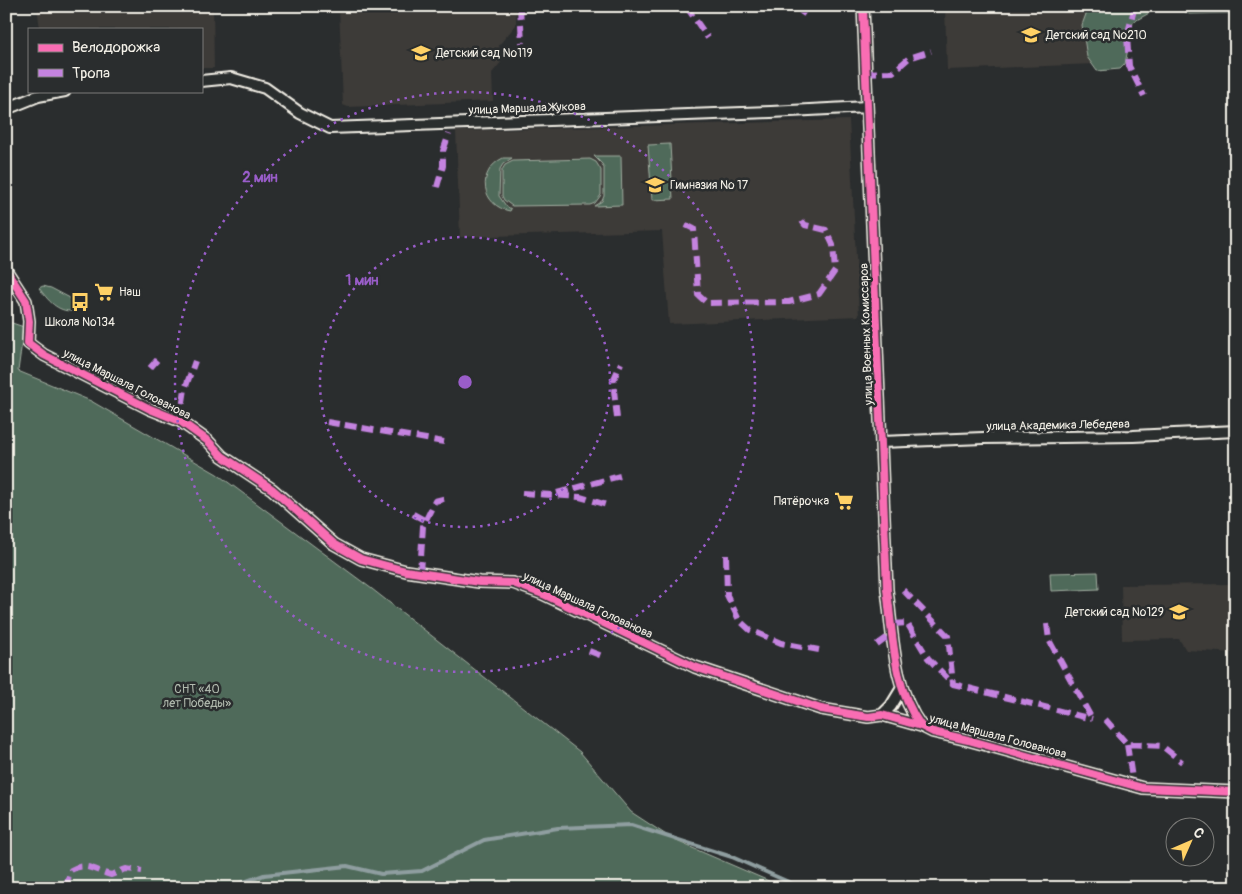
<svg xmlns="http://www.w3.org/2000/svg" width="1242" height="894" viewBox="0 0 1242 894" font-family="Pangolin,sans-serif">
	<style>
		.built { fill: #3d3b38 }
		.green { fill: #4f6a5a; stroke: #a2aea1 }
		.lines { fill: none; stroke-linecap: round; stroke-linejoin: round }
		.stream { stroke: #8f9ea0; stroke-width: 4 }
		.minor-casing { stroke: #f4f1e8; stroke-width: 14 }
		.minor { stroke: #2a2d2e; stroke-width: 10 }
		.quiet { stroke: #c483df; stroke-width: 6; stroke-dasharray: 12 6; stroke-linecap: butt }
		.cycleway-casing { stroke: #2a2d2e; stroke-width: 11 }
		.cycleway { stroke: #f96db3; stroke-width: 8 }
		.ring { fill: none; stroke: #995dc9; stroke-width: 2.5; stroke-dasharray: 2.5 5 }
		.labels { text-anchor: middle; stroke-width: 5; stroke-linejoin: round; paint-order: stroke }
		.poi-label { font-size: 12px; fill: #f4f1e8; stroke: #2a2d2e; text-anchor: start }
		.street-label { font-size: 12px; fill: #f4f1e8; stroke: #2a2d2e }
		.park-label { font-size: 12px; fill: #b2bbaf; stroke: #2a2d2e }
		.centre { fill: #995dc9; stroke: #2a2d2e; stroke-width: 2.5 }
		.ring-label { font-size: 15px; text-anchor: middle; font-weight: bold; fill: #995dc9; stroke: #2a2d2e; stroke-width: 5; stroke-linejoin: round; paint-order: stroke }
	</style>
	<rect width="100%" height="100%" fill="#2a2d2e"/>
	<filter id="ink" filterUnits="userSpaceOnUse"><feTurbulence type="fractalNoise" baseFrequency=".02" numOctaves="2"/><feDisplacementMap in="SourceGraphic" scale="10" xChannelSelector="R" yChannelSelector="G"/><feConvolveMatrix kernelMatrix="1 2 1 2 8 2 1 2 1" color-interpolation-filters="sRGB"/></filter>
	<g filter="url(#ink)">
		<path class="built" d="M37 6H213L214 68H201V29H40Z
			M339 6H516V25L499 45 502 61 492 73 493 101 348 107 343 105Z
			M945 6H1116L1118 63 947 70Z
			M849 120 859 316 669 324 662 231 460 237 456 131Z
			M1236 584V653L1186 650 1179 639 1122 640 1121 585Z"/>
		<path class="green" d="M1089 6H1162L1133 22 1125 64 1120 69 1097 71 1087 57 1082 25Z
			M1174 6H1236V13L1189 14Z
			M670 144 673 199 652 200 648 145Z
			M594 156H621L622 205 594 206 602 201 604 196V168L602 164Z
			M503 158H512L503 164 500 169 499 196 506 206 511 209 510 211C481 206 476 171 503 158Z
			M590 159 596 162 601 170V195L595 203 590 205 512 206 504 200 502 196V170L505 165 513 161Z
			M43 286 51 288 70 298 73 311C57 312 48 300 39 288Z
			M6 321 24 327 18 371 91 401 217 474 372 589 580 752 631 812 674 840 785 888H6Z
			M1098 572 1099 589 1051 591 1050 573Z"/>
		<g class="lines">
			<path class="stream" d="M227 888 264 875 347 866 381 874 422 871 484 840 558 828 631 825 732 857 802 888"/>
			<g class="minor-casing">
				<path id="minor" d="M863 6 887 590C893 635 893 688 921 726
					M201 81 231 78 265 88 300 113 330 128 771 112 867 107
					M6 109 38 96 65 91
					M6 270 26 301 29 321 28 343 44 355 150 409 180 421 208 441 222 456 272 489 334 544 361 559 406 571 479 582 513 583 543 594 695 667 821 709 868 717 882 715 921 726 933 732 968 740 1143 788 1236 792
					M881 442 983 438 1133 436 1236 431
					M882 715 891 706 902 688"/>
			</g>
			<use href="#minor" class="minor"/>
			<path class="quiet" d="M520 6 522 43
				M686 6 708 38
				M1135 6 1127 36 1129 66 1144 96
				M801 15 807 6
				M865 73 893 72 909 58 931 51
				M437 187 443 166V151L449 134
				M686 225 694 229 698 295 707 303 789 302 819 294 835 271 833 245 826 230 805 225 802 221
				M150 368 157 360
				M617 418 613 381 621 363
				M180 421 185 389 195 361
				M327 422 444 442
				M522 493 580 497 607 505
				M557 493 620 476
				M413 514 426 521
				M726 555 727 595 739 620 750 630 781 643 819 650
				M420 573 423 526 435 501 447 498
				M903 590 948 636 953 684
				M892 624 907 623 928 658 953 684 1092 719
				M1047 624 1049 640 1092 719
				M877 645 893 633
				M589 651 602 656
				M1105 719 1127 744 1162 746 1182 762
				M1127 744 1133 785
				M65 888 71 870C86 861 97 872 111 875L126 869 142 871"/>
			<g class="cycleway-casing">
				<path id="cycleway" d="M863 6 887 590C893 635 893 688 921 726
					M6 270 26 301 29 321 28 343 44 355 150 409 180 421 208 441 222 456 272 489 334 544 361 559 406 571 479 582 513 583 543 594 695 667 821 709 868 717 882 715 921 726 933 732 968 740 1143 788 1236 792"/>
			</g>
			<use href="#cycleway" class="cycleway"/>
		</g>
	</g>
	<g class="ring">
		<circle cx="465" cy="382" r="145"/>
		<circle cx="465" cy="382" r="290"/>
	</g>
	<defs>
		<g id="school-bare" transform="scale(1.5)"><path d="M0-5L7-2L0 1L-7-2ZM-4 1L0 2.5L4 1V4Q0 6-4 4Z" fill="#ffd166" stroke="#2a2d2e" stroke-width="2.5" paint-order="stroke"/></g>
		<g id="supermarket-bare" transform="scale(1.5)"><path d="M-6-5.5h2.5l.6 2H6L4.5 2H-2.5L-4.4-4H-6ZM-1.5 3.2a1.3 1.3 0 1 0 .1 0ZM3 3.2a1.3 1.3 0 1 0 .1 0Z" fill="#ffd166" stroke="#2a2d2e" stroke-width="2.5" paint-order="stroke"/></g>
		<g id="bus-bare" transform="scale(1.5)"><path d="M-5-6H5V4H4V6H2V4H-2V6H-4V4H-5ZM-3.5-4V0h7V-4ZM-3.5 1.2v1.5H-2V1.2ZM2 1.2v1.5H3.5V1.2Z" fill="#ffd166" stroke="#2a2d2e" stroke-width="2.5" paint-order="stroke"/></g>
	</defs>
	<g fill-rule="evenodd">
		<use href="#school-bare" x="1031" y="35"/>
		<use href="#school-bare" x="421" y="53"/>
		<use href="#school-bare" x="655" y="185"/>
		<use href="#supermarket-bare" x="104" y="292"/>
		<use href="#bus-bare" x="80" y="302"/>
		<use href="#supermarket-bare" x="844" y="501"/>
		<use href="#school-bare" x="1179" y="612"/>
	</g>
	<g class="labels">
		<g class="poi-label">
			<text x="1046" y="39">Детский сад №210</text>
			<text x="436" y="57">Детский сад №119</text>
			<text x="670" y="189">Гимназия № 17</text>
			<text x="119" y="296">Наш</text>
			<text x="80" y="326" text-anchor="middle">Школа №134</text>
			<text x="829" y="505" text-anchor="end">Пятёрочка</text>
			<text x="1164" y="616" text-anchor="end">Детский сад №129</text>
		</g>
		<g class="street-label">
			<text transform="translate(527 108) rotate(-2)" y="4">улица Маршала Жукова</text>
			<text transform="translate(866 334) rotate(-92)" y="4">улица Военных Комиссаров</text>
			<text transform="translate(127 384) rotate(27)" y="4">улица Маршала Голованова</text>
			<text transform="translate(1058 425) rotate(-1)" y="4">улица Академика Лебедева</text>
			<text transform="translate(588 605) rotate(25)" y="4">улица Маршала Голованова</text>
			<text transform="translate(998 736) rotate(15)" y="4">улица Маршала Голованова</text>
		</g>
		<g class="park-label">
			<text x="197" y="693">СНТ «40<tspan x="197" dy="14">лет Победы»</tspan></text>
		</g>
	</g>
	<circle cx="465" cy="382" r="8" class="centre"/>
	<g class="ring-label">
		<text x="260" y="182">2 мин</text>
		<text x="362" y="285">1 мин</text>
	</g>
	<rect width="1242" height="894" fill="none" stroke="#2a2d2e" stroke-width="25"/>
	<rect x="12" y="12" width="1217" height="869" fill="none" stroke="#f4f1e8" stroke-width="2" filter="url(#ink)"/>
	<rect x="28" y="28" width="175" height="65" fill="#2a2d2e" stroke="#7b7b78"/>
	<rect x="38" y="44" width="25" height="8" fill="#f96db3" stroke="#7b7b78"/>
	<text x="72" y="52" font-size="15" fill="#f4f1e8">Велодорожка</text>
	<rect x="38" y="69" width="25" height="8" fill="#c483df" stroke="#7b7b78"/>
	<text x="72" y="78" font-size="15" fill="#f4f1e8">Тропа</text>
	<g transform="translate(1190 842) rotate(45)"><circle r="24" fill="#2a2d2e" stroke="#7b7b78"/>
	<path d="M0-4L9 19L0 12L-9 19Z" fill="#ffd166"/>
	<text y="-8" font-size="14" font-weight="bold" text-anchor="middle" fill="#f4f1e8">С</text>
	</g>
</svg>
